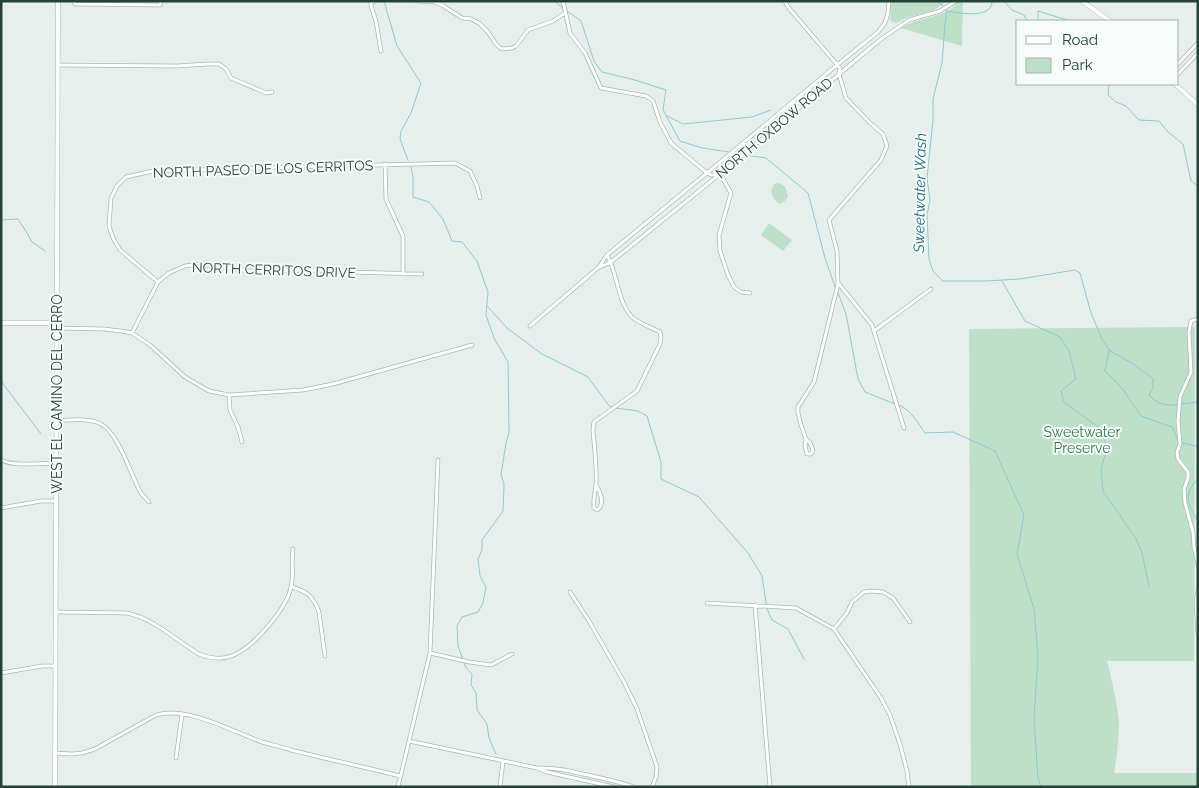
<svg xmlns="http://www.w3.org/2000/svg" width="1199" height="788" viewBox="0 0 1199 788" font-family="Raleway,sans-serif">
	<style>
		.green { fill: #bfe0c8 }
		.lines { fill: none; stroke-linecap: round; stroke-linejoin: round }
		.stream { stroke: #8ec9d4; stroke-width: 1 }
		.minor-casing { stroke: #a8b8b2; stroke-width: 4.5 }
		.tertiary-casing { stroke: #a8b8b2; stroke-width: 5 }
		.minor { stroke: #fff; stroke-width: 3 }
		.tertiary { stroke: #fff; stroke-width: 4 }
		.labels { text-anchor: middle; stroke-width: 4; stroke-linejoin: round; paint-order: stroke }
		.street-label { font-size: 14px; fill: #24423a; stroke: #f7fbf9 }
		.park-label { font-size: 14px; fill: #2d7a4b; stroke: #f7fbf9 }
		.water-label { font-size: 15px; font-style: italic; fill: #1c6f80; stroke: #f7fbf9 }
	</style>
	<rect width="100%" height="100%" fill="#e6efeb"/>
	<path class="green" d="M891 1H948L934 10 906 18 896 23 890 20Z
		M959 1H963L962 46 901 28C918 17 948 18 959 1Z
		M779 183C786 186 787 190 788 197L784 202 779 204C772 198 769 192 774 184Z
		M769 223 792 240 783 251 761 235Z
		M1195 327 1194 661H1107C1112 681 1117 702 1119 722 1119 739 1117 756 1114 773H1198V787H971L969 329Z"/>
	<g class="lines">
		<path class="stream" d="M384 1 397 46 421 83 411 113 401 131 400 139 408 160
			M554 1 563 8
			M938 1 947 10 945 24 942 63 933 99V120L927 178 930 200 927 215 929 259 933 271 943 281H987L1020 279 1075 270 1080 273 1091 313 1102 339 1110 351 1135 365 1153 379V388L1149 395C1157 404 1165 406 1177 405
			M1004 1 1012 10 1024 15 1027 21
			M567 11 581 21 594 61 602 72 635 80 666 90 663 110 680 141 702 148 729 152
			M947 11C957 13 981 17 989 9 990 8 992 3 993 1
			M1038 21V11L1070 21
			M1109 84 1108 95 1116 102 1126 106 1139 120 1159 121 1168 132 1183 144 1191 181 1198 186
			M667 116 683 124 752 117 771 110
			M733 153 741 154
			M745 155 766 158 808 193 825 258 835 287
			M411 167 413 177V197L429 202 443 219 452 241 462 242 477 261 488 292 486 315 494 338 508 362 509 432 506 443 501 475 504 484 503 511 482 540V550L478 559 480 576 486 587 483 603 478 612 462 617 457 626 458 646 466 668 472 674 471 685 476 693 477 710 487 724 489 738 496 754
			M1 220 18 219 27 233 32 242 45 251
			M1002 281 1025 321 1060 337 1069 351 1076 379 1061 391 1064 402 1101 429 1107 448 1101 469 1103 491 1135 537 1142 553 1149 586
			M838 293 846 314 858 379 865 392 895 404
			M487 306 507 328 542 354 588 377 610 407H612
			M1109 350 1105 371 1122 388 1141 416 1172 427 1179 442
			M1 381 41 434
			M1181 404 1198 402
			M899 405C911 410 918 423 925 433L953 432 995 451 1024 515 1017 554 1034 609 1038 656 1034 719 1038 778 1041 787
			M616 408 638 411 647 416 661 462V479L699 497 748 553 762 576 767 609 772 620 788 629 804 659
			M1182 443 1196 446 1198 448
			M1198 479C1183 494 1187 504 1198 521"/>
		<g class="minor-casing">
			<path id="minor" d="M73 1 75 4 160 5 161 1
				M375 1 371 3V6L376 21 381 51
				M417 1 435 2 442 5 462 18 471 19 479 23 488 32 496 44 500 48 503 49 512 48 516 46 528 30 553 21 565 13
				M563 1 570 33 585 53 601 88 646 96 653 101 660 122 671 143 707 173 711 175 720 174 731 193 719 235 720 251 728 275 734 287 741 292 750 293
				M785 1 788 7 840 68 839 74 846 98 870 123 883 134 887 146 881 160 829 220 837 251 838 284 814 382 798 407V413L801 425 806 439 810 443 813 450 811 454H807L805 445 806 439
				M1178 64 1198 43
				M58 65 177 66 208 64H219L226 69 231 78 266 93 272 92
				M1178 74 1198 53
				M385 164 386 199 403 236V274
				M600 267 611 262 720 174 881 39 909 20 940 11 956 1
				M158 282 120 250 113 238 109 226 111 198 117 186 126 177 153 171 455 163 470 171 477 186 480 198
				M839 284 872 325 904 428
				M1198 319 1191 321 1189 332 1191 372 1180 397 1178 421 1180 444 1177 452 1178 459 1188 472V478L1184 489 1185 503 1193 532 1194 547 1198 564
				M530 326 599 267 607 255 707 173 837 65 878 32 885 23 888 13 889 1
				M57 328 104 329 121 331 132 333 150 345 185 377 209 391 229 395 303 390 333 384 472 345
				M874 331 931 289
				M132 333 158 282 169 273 185 266 201 264 249 271 315 270 348 272 422 274
				M229 395 230 410 238 427 242 442
				M56 421C69 420 87 418 99 423 119 432 130 474 141 493 143 496 147 499 149 502
				M1 460C15 467 41 463 56 463
				M596 486C601 492 605 505 597 510L594 508C593 497 595 494 596 485 597 470 595 455 594 441 593 434 592 429 594 422L637 391 660 344 661 337 660 332C653 328 638 323 632 317 617 301 618 274 607 255
				M1 508 41 501H56
				M292 587C308 592 313 596 319 612L325 656
				M1198 590 1196 602 1198 635
				M570 592 589 621 624 682 637 709 657 767 656 777 652 787
				M707 603 796 608 834 629 881 698 890 715 900 744 907 771 909 787
				M755 605 770 787
				M55 612 127 613C155 619 175 640 199 654 211 659 224 660 236 654 255 645 287 608 291 587 294 575 291 561 293 549
				M834 629 847 613 852 602 864 592 871 591 883 592 893 598 910 622
				M430 653 469 662 491 665 512 654
				M1 673 42 666H55
				M409 741 537 768 547 772 614 787
				M55 753 72 754 82 753 95 749 156 715C188 706 231 731 262 742 272 745 282 747 291 750 327 759 364 767 400 776
				M176 758 182 714
				M538 768C556 767 574 772 592 776 606 779 620 782 634 787
				M398 787 430 653 438 460
				M500 787 503 761"/>
		</g>
		<g class="tertiary-casing">
			<path id="tertiary" d="M1082 1 1110 21
				M1175 84 1198 105
				M1 323H57
				M55 787 58 1"/>
		</g>
		<use href="#minor" class="minor"/>
		<use href="#tertiary" class="tertiary"/>
	</g>
	<g class="labels">
		<g class="street-label">
			<text transform="translate(774 128) rotate(-40)" y="5">NORTH OXBOW ROAD</text>
			<text transform="translate(263 169) rotate(-2)" y="5">NORTH PASEO DE LOS CERRITOS</text>
			<text transform="translate(274 270) rotate(2)" y="5">NORTH CERRITOS DRIVE</text>
			<text transform="translate(57 394) rotate(-90)" y="5">WEST EL CAMINO DEL CERRO</text>
		</g>
		<g class="park-label">
			<text x="1082" y="437">Sweetwater<tspan x="1082" dy="16">Preserve</tspan></text>
		</g>
		<g class="water-label">
			<text transform="translate(920 193) rotate(-89)" y="5">Sweetwater Wash</text>
		</g>
	</g>
	<rect width="1199" height="788" fill="none" stroke="#24423a" stroke-width="5"/>
	<rect x="1016" y="20" width="162" height="65" fill="#f7fbf9" stroke="#a3b1ad"/>
	<rect x="1026" y="36" width="25" height="8" fill="#ffffff" stroke="#a3b1ad"/>
	<text x="1062" y="45" font-size="15" fill="#24423a">Road</text>
	<rect x="1026" y="58" width="25" height="15" fill="#bfe0c8" stroke="#a3b1ad"/>
	<text x="1062" y="70" font-size="15" fill="#24423a">Park</text>
</svg>
